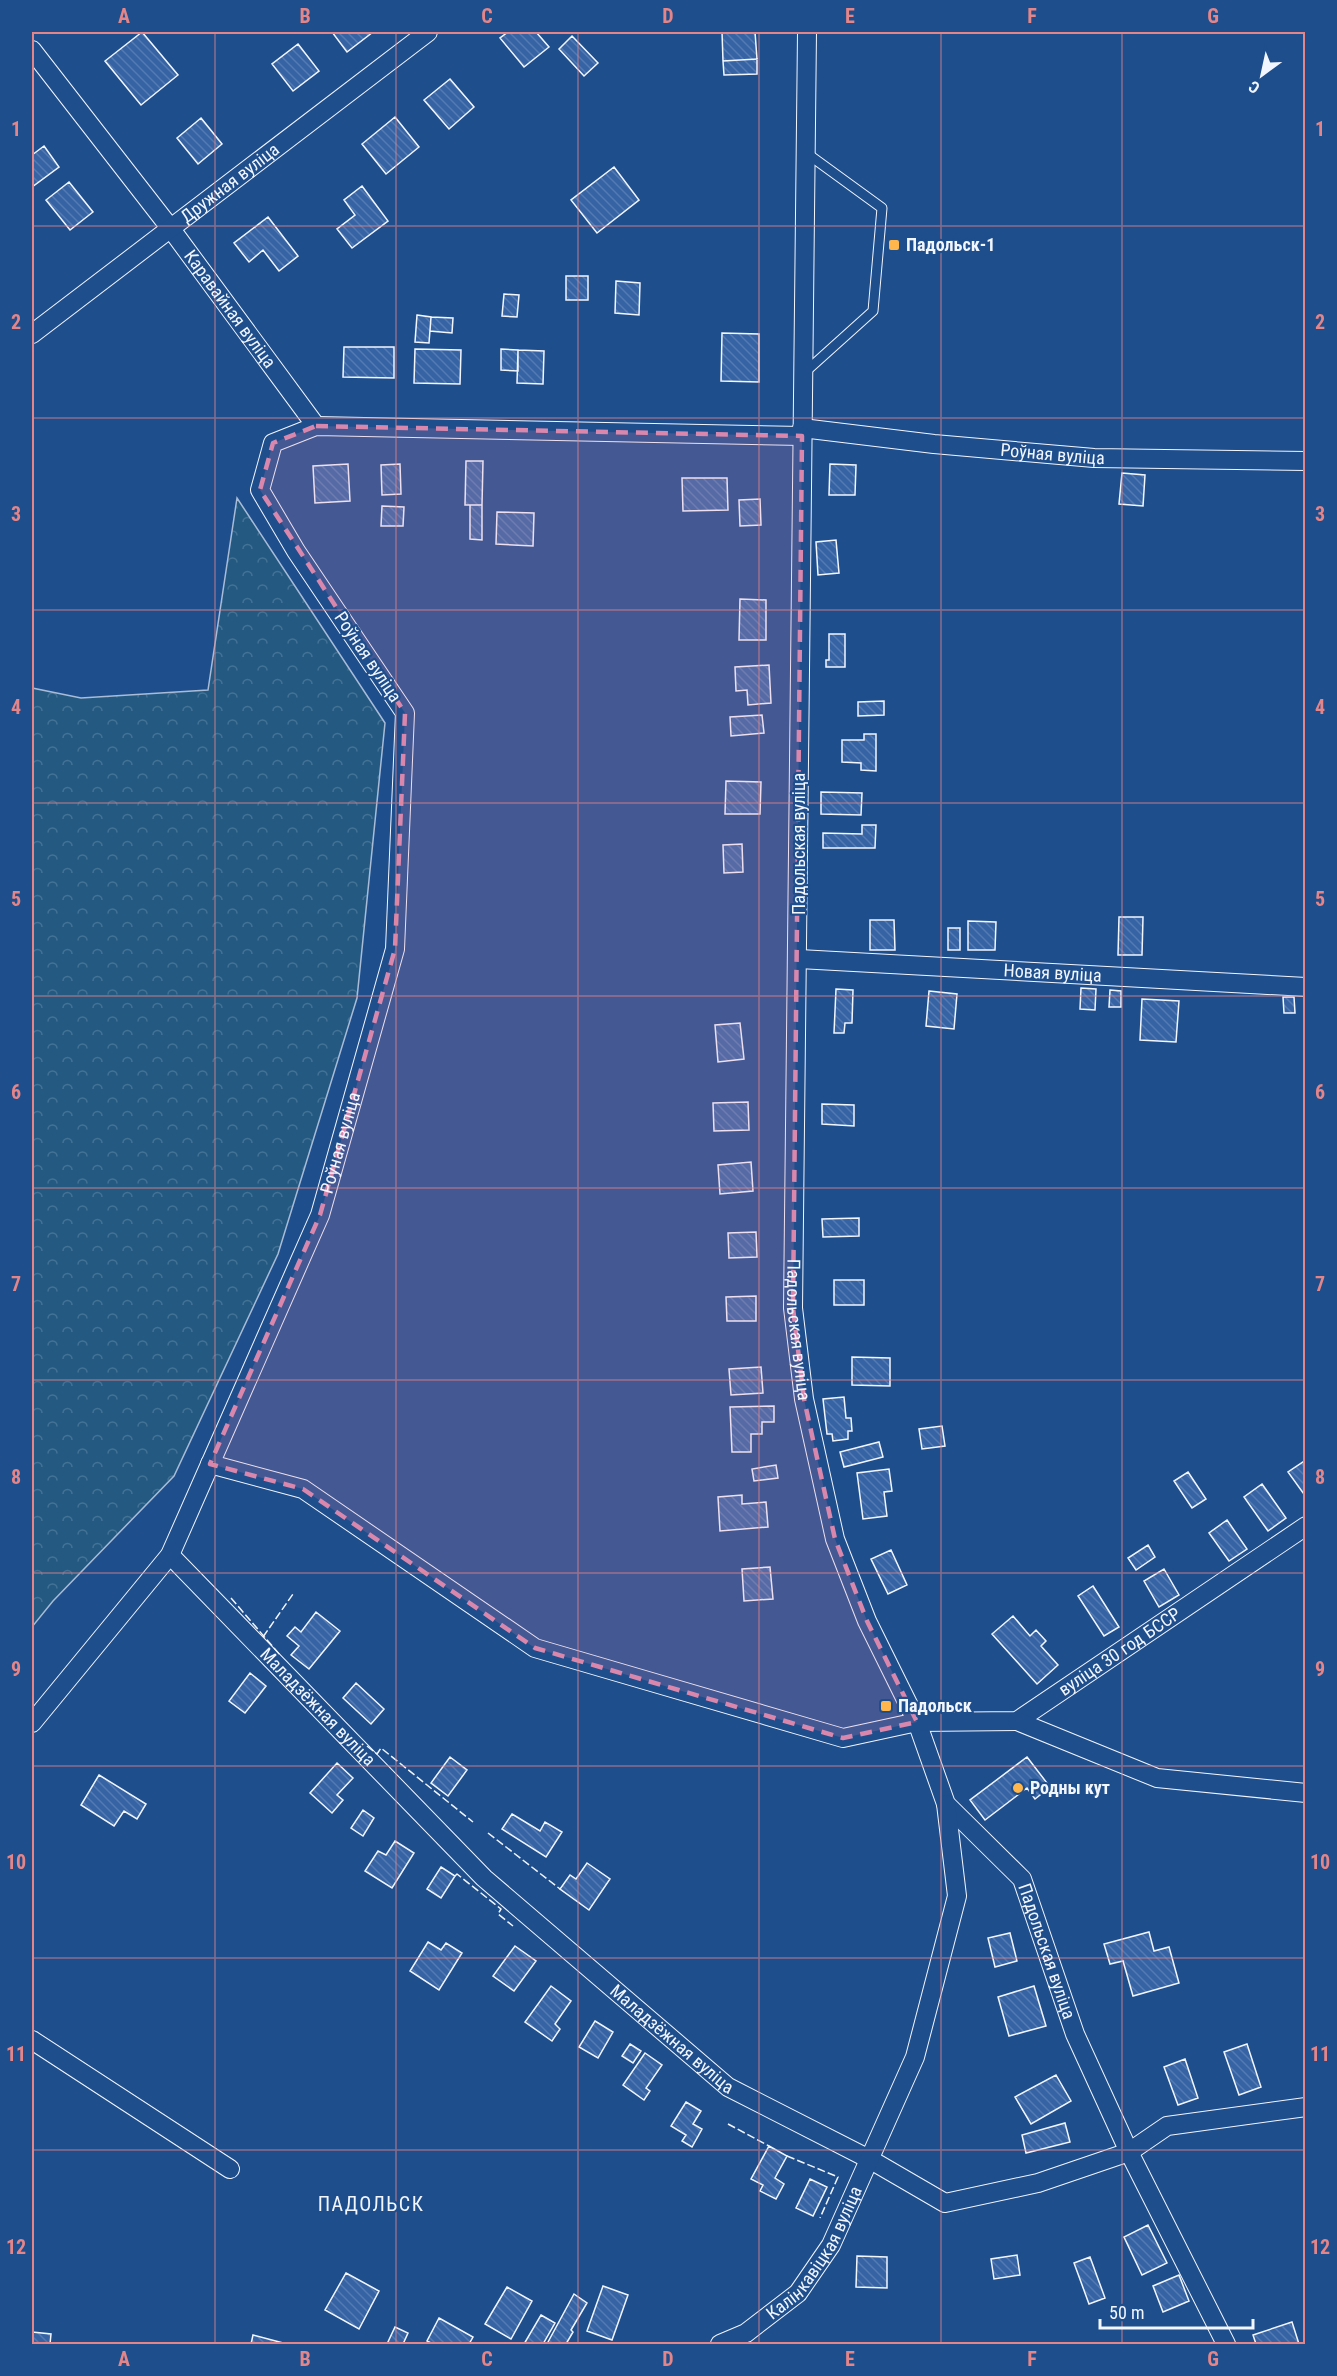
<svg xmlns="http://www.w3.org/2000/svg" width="1337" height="2376" viewBox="0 0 1337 2376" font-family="'Roboto Condensed',sans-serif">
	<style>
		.forest { fill: url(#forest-crowns); stroke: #a8bbd7; stroke-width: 1.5 }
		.building { fill: url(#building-back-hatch); stroke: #f2f6ff; stroke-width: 1.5 }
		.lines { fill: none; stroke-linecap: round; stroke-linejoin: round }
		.service-casing { stroke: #f2f6ff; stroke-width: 11 }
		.minor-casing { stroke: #f2f6ff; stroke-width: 20 }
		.service { stroke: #1f4e8c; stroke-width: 9 }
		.minor { stroke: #1f4e8c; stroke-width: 18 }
		.fence { stroke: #f2f6ff; stroke-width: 1.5; stroke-dasharray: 8 3; stroke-linecap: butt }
		.marked { fill: #da87ad; fill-opacity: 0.2; stroke: #da87ad; stroke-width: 4.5; stroke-dasharray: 12 8; stroke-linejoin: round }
		.grid { fill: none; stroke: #e38589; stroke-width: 1.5; stroke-opacity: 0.55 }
		.poi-dot { fill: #ffb74d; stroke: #1f4e8c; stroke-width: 2 }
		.labels { text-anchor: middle; stroke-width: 4.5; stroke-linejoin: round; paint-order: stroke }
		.street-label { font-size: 18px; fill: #f2f6ff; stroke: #1f4e8c }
		.poi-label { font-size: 18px; font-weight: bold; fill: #f2f6ff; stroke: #1f4e8c; text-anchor: start }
		.neighbourhood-label { font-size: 20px; letter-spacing: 1.5px; fill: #f2f6ff; stroke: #1f4e8c }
		.neatline { fill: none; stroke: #e38589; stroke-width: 2 }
		.grid-label { font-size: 20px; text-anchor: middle; font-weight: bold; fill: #e38589 }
	</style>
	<defs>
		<pattern id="forest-crowns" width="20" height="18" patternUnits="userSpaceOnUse" patternTransform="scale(1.5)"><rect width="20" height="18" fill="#245a82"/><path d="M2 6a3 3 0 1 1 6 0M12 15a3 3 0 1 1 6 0" fill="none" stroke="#447295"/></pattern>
		<pattern id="building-back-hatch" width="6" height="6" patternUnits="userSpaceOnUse" patternTransform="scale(1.5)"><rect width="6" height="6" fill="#3563a3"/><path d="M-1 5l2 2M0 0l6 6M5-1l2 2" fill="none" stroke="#537ab1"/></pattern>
	</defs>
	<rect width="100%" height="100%" fill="#1f4e8c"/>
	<path class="forest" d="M237 498 385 723 357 998 278 1254 174 1476 53 1601 32 1627V688L81 698 208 690Z"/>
	<path class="building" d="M142 32 178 75 141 105 105 61Z
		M332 32H373L347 52Z
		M508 32H536L549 47 524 67 500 38Z
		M722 32H755L757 59 723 61Z
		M572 36 598 63 584 76 559 49Z
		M298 44 319 71 293 91 272 64Z
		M757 59V74L724 75 723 61Z
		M450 79 474 107 449 129 424 100Z
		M395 117 419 147 386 174 362 144Z
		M201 118 222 144 198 164 177 138Z
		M44 146 59 167 32 187V155Z
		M614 167 639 200 597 233 571 200Z
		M69 182 93 212 70 230 46 200Z
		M362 186 388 221 352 248 337 229 355 215 344 200Z
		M268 217 298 256 279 271 263 250 249 262 234 243Z
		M566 276H588V300H566Z
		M616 281 640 283 639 315 615 313Z
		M504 294 519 295 517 317 502 316Z
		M417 315 431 317 429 343 415 342Z
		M431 317 453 318 452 333 430 331Z
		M722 333 759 334V382L721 381Z
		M344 347H394V378L343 377Z
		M415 349 461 350 460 384 414 383Z
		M501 349 518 350V371L501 370Z
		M518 350 544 351 543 384 517 383Z
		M466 461H483L482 505H465Z
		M348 464 350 501 315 503 313 466Z
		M400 464 401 494 382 495 381 465Z
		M830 464 856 465 855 495H829Z
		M1122 473 1145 475 1143 506 1119 504Z
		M682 478H727L728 510 683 511Z
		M760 499 761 525 740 526 739 500Z
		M470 505H482V540L470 539Z
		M382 506 404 507 403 526H381Z
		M497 512 534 513 533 546 496 544Z
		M836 540 839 573 818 575 816 542Z
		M740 599 766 600V640H739Z
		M829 634H845V667H826V660H829Z
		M769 665 771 703 748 705 747 690 736 691 735 667Z
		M884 701V715L858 716V702Z
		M762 715 764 733 731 736 730 717Z
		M864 734H876V771L861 770V763L842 762V740H864Z
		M726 781 761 782 760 814H725Z
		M821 792 862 793 861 815 821 814Z
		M862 825H876L875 848H823V833L862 834Z
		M742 844 743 872 724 873 723 845Z
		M1119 917H1143L1142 955H1118Z
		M870 920H894L895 950H870Z
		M968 921 996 922 995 950H968Z
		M948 928H960V950H948Z
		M1081 988 1096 989 1095 1010 1080 1009Z
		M836 989 853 990 852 1023H845L844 1033H834Z
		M1110 990 1121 991V1007H1109Z
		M929 991 957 994 954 1029 926 1026Z
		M1283 997H1294L1295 1013H1284Z
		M1142 999 1179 1001 1176 1042 1140 1040Z
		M740 1023 744 1059 718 1062 715 1025Z
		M748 1102 749 1130 714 1131 713 1103Z
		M822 1104 854 1105V1126L822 1124Z
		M751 1162 753 1191 720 1194 718 1165Z
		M859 1218V1236L823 1237 822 1219Z
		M756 1232 757 1257 729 1258 728 1233Z
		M834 1280H864V1305H834Z
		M756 1296V1321H727L726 1297Z
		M852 1357 890 1358V1386L852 1385Z
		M761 1367 763 1393 731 1395 729 1369Z
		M844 1397 846 1418H851L852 1431H848V1439L833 1441 832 1434H827L823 1399Z
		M774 1406V1422H762V1434H751V1452H732L730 1407Z
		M942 1426 945 1446 922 1449 919 1429Z
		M879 1442 883 1457 844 1467 840 1452Z
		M1306 1460V1497L1288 1472Z
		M776 1465 778 1478 754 1481 752 1469Z
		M889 1469 892 1491 884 1492 887 1516 863 1519 857 1473Z
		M1188 1472 1206 1499 1192 1508 1174 1481Z
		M1262 1484 1286 1518 1268 1531 1244 1497Z
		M742 1495V1504L766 1502 768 1527 720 1531 718 1497Z
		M1227 1520 1247 1549 1229 1561 1209 1533Z
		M1148 1545 1155 1557 1136 1570 1128 1558Z
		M891 1550 907 1585 888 1594 871 1559Z
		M770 1567 773 1599 744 1601 742 1569Z
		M1164 1569 1179 1595 1159 1607 1144 1581Z
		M1093 1586 1119 1627 1104 1636 1078 1596Z
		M316 1612 340 1631 309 1669 291 1655 299 1646 287 1636 295 1627 301 1632Z
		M1013 1616 1030 1636 1036 1630 1046 1641 1041 1646 1058 1665 1037 1684 992 1634Z
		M250 1673 266 1686 245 1713 229 1701Z
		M356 1683 384 1709 371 1724 343 1698Z
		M450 1757 467 1770 448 1796 431 1783Z
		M1027 1757 1050 1787 1035 1799 1027 1788 985 1820 970 1800Z
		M337 1763 353 1778 337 1795 343 1800 332 1813 310 1793Z
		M99 1775 146 1804 137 1819 124 1811 114 1826 81 1805Z
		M363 1810 374 1818 363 1836 351 1828Z
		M512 1814 540 1831 545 1822 562 1832 546 1857 502 1829Z
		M395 1841 414 1853 392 1888 365 1871 378 1851 386 1855Z
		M587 1863 610 1879 589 1910 560 1889 570 1875 576 1879Z
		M441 1867 455 1876 441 1898 427 1889Z
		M1149 1932 1154 1951 1169 1947 1179 1983 1133 1996 1123 1961 1110 1964 1104 1944Z
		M1010 1933 1017 1961 995 1967 988 1938Z
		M428 1942 441 1950 446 1943 462 1953 439 1990 410 1971Z
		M515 1946 536 1961 514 1991 493 1976Z
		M551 1986 571 2001 555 2024 560 2029 552 2041 525 2022Z
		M1034 1986 1046 2026 1009 2036 998 1997Z
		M595 2021 613 2032 598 2058 579 2047Z
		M630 2044 641 2051 633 2063 622 2056Z
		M1247 2044 1261 2087 1239 2095 1224 2052Z
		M645 2053 662 2065 646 2088 650 2091 644 2100 623 2085Z
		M1185 2059 1198 2098 1178 2105 1164 2067Z
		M1056 2075 1071 2101 1031 2124 1015 2097Z
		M686 2102 701 2111 693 2124 702 2129 692 2147 682 2141 686 2135 671 2126Z
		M1065 2123 1070 2142 1026 2153 1022 2135Z
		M769 2146 787 2156 775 2178 784 2184 776 2199 760 2191 763 2185 751 2179Z
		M810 2179 827 2187 813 2216 796 2208Z
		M1148 2225 1167 2263 1142 2275 1124 2237Z
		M1017 2255 1020 2275 994 2279 991 2259Z
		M857 2256 887 2257V2288L856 2287Z
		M1090 2257 1105 2298 1089 2304 1074 2263Z
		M346 2273 379 2291 359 2329 325 2310Z
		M1179 2275 1189 2301 1163 2312 1153 2286Z
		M603 2286 628 2295 612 2340 587 2331Z
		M507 2287 532 2301 511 2339 485 2324Z
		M574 2294 587 2303 571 2330 573 2332 566 2344H553L548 2342Z
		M541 2315 555 2323 543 2344H524Z
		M439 2318 473 2337 469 2344H433L427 2341Z
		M1292 2322 1299 2344H1256L1253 2335Z
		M395 2327 408 2333 403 2344H387Z
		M32 2332 51 2334 50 2344H32Z
		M253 2335 287 2344H251Z"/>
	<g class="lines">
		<g class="service-casing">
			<path id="service" d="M803 374 873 311 882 208 805 152"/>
		</g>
		<g class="minor-casing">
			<g id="minor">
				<path id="s1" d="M807 32 793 1308 804 1399 835 1539 867 1621 917 1722 946 1804 1022 1879 1075 2034 1129 2152 1226 2344"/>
				<path id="s2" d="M32 50 171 229 316 426"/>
				<path id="s3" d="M32 334 428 32"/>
				<path id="s4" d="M802 428 934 444 1094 458 1306 461"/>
				<path id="s5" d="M799 959 1306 987"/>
				<path id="s6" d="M210 1464 303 1489 535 1648 843 1738 917 1722 1017 1721 1306 1526"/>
				<path id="s7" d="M170 1555 484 1878 728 2087 871 2160 945 2203 1038 2183 1129 2152 1167 2126 1306 2107"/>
				<path d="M1017 1721 1157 1778 1306 1793"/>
				<path id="s8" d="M32 1723 170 1555 320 1215 395 949 405 713 296 551 260 490 273 443 316 426 802 436"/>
				<path d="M32 2040 230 2169"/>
				<path id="s9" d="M720 2344 746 2333 798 2293 831 2245 915 2057 957 1896 946 1804"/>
			</g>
		</g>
		<use href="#service" class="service"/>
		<use href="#minor" class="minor"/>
		<path class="fence" d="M231 1598 280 1655
			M263 1637 293 1594
			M367 1746 377 1754 381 1748 473 1822
			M488 1833 560 1889
			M455 1876 457 1874 501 1909 498 1914 513 1926
			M728 2124 769 2146
			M787 2156 838 2177 820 2218"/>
	</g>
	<path class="marked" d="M316 426 802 436 793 1308 804 1399 835 1539 867 1621 917 1722 843 1738 535 1648 303 1489 210 1464 320 1215 395 949 405 713 260 490 273 443Z"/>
	<path class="grid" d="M215 32V2344M396 32V2344M578 32V2344M759 32V2344M941 32V2344M1122 32V2344M32 226H1306M32 418H1306M32 610H1306M32 803H1306M32 996H1306M32 1188H1306M32 1380H1306M32 1573H1306M32 1766H1306M32 1958H1306M32 2150H1306"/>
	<g class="poi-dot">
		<rect x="888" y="239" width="12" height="12" rx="3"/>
		<rect x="880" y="1700" width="12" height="12" rx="3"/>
		<circle cx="1018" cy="1788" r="6"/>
	</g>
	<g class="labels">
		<g class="street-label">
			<text dy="6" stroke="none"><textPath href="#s3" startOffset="249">Дружная вуліца</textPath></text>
			<text dy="6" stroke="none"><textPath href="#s2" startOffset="326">Каравайная вуліца</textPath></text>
			<text dy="6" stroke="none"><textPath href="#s4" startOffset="252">Роўная вуліца</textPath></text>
			<text transform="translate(368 657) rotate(56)" y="6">Роўная вуліца</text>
			<text transform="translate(799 844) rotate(-90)" y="6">Падольская вуліца</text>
			<text dy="6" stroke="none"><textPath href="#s5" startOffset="254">Новая вуліца</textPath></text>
			<text dy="6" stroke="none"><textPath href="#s8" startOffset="664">Роўная вуліца</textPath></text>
			<text dy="6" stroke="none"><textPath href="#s1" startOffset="1298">Падольская вуліца</textPath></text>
			<text dy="6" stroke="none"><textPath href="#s6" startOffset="998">вуліца 30 год БССР</textPath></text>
			<text dy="6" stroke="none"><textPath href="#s7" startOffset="212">Маладзёжная вуліца</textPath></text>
			<text dy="6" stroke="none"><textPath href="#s1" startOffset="1982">Падольская вуліца</textPath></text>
			<text dy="6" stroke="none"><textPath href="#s7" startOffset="698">Маладзёжная вуліца</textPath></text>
			<text dy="6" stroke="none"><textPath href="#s9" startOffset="136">Калінкавіцкая вуліца</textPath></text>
		</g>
		<g class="poi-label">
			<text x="906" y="251">Падольск-1</text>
			<text x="898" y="1712">Падольск</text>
			<text x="1030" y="1794">Родны кут</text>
		</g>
		<g class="neighbourhood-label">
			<text x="371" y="2211">ПАДОЛЬСК</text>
		</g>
	</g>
	<rect width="1337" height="2376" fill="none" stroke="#1f4e8c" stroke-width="66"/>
	<g transform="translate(1262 75) rotate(213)" stroke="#1f4e8c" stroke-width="4.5" paint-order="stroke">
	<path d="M0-4.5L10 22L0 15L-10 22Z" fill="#f2f6ff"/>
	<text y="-9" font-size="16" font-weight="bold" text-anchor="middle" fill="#f2f6ff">С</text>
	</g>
	<path d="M1100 2319v9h153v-9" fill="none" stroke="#f2f6ff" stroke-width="3"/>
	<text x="1109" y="2319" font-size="18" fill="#f2f6ff" stroke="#1f4e8c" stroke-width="4.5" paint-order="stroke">50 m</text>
	<rect x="33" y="33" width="1271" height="2310" class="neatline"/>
	<g class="grid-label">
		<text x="124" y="23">A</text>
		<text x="305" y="23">B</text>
		<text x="487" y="23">C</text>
		<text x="668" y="23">D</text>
		<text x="850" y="23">E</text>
		<text x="1032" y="23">F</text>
		<text x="1213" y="23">G</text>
		<text x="16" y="136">1</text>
		<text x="1320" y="136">1</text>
		<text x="16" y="329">2</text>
		<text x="1320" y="329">2</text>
		<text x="16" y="521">3</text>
		<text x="1320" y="521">3</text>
		<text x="16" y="714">4</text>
		<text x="1320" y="714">4</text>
		<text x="16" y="906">5</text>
		<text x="1320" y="906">5</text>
		<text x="16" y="1099">6</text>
		<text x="1320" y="1099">6</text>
		<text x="16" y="1291">7</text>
		<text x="1320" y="1291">7</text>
		<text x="16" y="1484">8</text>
		<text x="1320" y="1484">8</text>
		<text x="16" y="1676">9</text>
		<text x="1320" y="1676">9</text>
		<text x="16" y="1869">10</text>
		<text x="1320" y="1869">10</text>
		<text x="16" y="2061">11</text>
		<text x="1320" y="2061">11</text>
		<text x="16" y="2254">12</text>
		<text x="1320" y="2254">12</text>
		<text x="124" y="2366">A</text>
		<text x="305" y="2366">B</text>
		<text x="487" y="2366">C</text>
		<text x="668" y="2366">D</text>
		<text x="850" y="2366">E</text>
		<text x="1032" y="2366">F</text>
		<text x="1213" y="2366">G</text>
	</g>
</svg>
